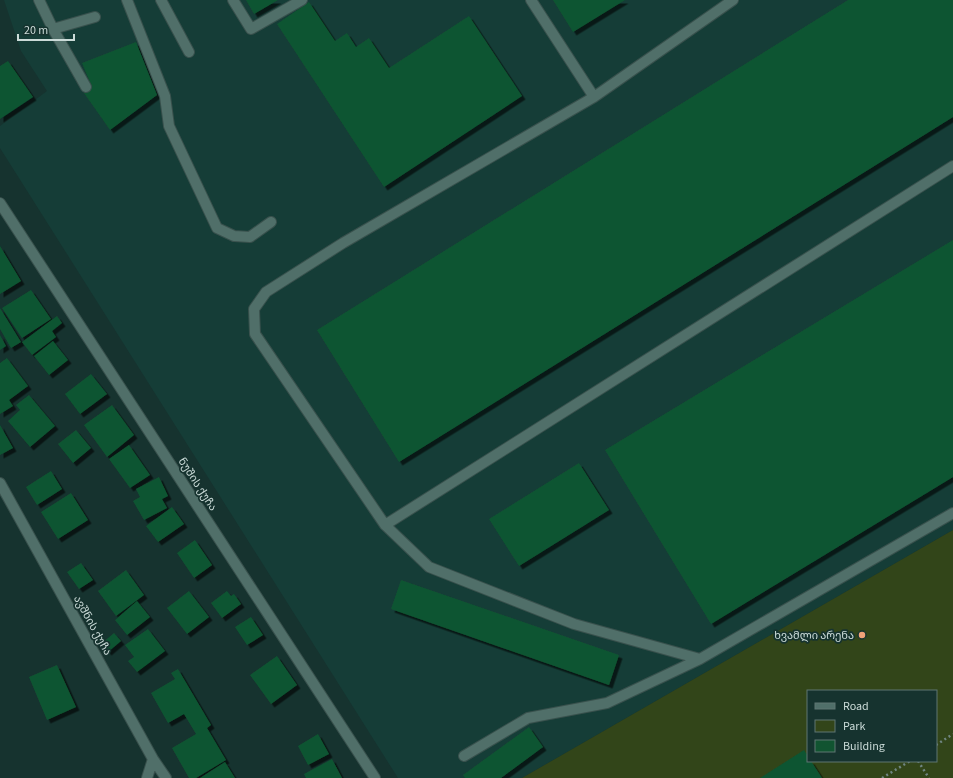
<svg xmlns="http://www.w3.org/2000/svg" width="953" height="778" viewBox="0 0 953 778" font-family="'Source Sans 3','Noto Sans Georgian',sans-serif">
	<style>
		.built { fill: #153d37 }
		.green { fill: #324519; fill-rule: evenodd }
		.building { fill: #115431; filter: url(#shadow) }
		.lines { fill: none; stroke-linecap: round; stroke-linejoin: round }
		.minor-casing { stroke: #39514d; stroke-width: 12 }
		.path { stroke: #708683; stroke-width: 2.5; stroke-dasharray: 2 3; stroke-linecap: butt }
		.minor { stroke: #506f69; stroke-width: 10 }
		.poi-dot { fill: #f0a279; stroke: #16332f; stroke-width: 1.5 }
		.labels { text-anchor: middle; stroke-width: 3.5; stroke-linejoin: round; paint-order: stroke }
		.street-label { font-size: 11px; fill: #cbdbd8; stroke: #16332f }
		.poi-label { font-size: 11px; fill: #cbdbd8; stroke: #16332f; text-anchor: end }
	</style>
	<defs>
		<filter id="shadow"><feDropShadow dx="3.5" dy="3.5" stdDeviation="0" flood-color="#0009"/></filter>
	</defs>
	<rect width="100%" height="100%" fill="#16332f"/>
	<path class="built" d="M4 0H953V530L522 778H398L0 148V126L47 91 21 51Z"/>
	<path class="green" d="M953 530V778H522ZM808 691H936V761H808Z"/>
	<path class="building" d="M246 0H278L254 14Z
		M553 0H625L573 32Z
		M848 0H953V117L399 462 317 330Z
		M309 2 335 41 347 33 356 47 369 38 389 68 469 16 522 96 384 187 277 24Z
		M136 42 157 95 110 130 84 93 92 87 82 63Z
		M8 61 33 97 0 119V66Z
		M953 240V477L711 624 605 450Z
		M0 246 21 281 0 294Z
		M31 290 51 319 22 338 2 308Z
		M0 308 21 342 11 348 0 329Z
		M57 316 62 323 52 331 56 337 32 355 22 342Z
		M0 335 6 346 0 350Z
		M53 341 68 360 49 375 34 356Z
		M7 358 28 386 9 400 13 406 0 414V363Z
		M91 374 107 394 80 414 65 394Z
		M29 395 55 426 30 447 8 421 20 410 16 405Z
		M112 405 134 435 107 457 84 425Z
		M0 425 13 448 0 455Z
		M76 430 91 448 73 463 58 444Z
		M129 445 150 475 130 488 109 459Z
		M579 463 609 510 519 566 489 519Z
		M51 471 62 489 37 505 26 487Z
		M159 477 168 496 162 499 167 508 144 520 133 501 140 497 136 489Z
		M71 493 88 520 58 539 41 512Z
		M172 507 184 524 158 542 146 526Z
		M195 540 212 565 194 578 177 553Z
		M81 563 93 580 79 589 67 572Z
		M126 570 144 595 116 616 98 591Z
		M401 580 619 655 609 685 391 609Z
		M189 591 209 617 187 634 167 608Z
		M227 591 231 596 234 594 241 604 222 618 211 603Z
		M137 601 150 617 127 635 115 620Z
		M251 617 263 635 247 645 235 627Z
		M148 629 165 651 137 672 128 661 134 657 125 645Z
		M114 633 121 641 108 652 101 644Z
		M277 656 297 685 271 704 250 675Z
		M57 665 76 707 47 720 29 677Z
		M178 669 211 725 207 728 226 760 196 778H189L172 748 196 734 184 714 168 723 151 693 175 679 171 673Z
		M529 727 543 747 501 778H465L463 775Z
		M318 734 329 754 308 765 298 746Z
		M804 750 808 756V761H811L822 778H760Z
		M332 759 342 778H306L304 774Z
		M225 762 235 778H200Z"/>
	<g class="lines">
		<g class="minor-casing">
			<path id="minor" d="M39 0 53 29 86 87
				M127 0 165 96 169 126 217 228 234 236 250 237 271 222
				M161 0 189 52
				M233 0 251 29 302 0
				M531 0 594 97
				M53 29 95 17
				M0 203 375 778
				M0 483 153 759 166 778
				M385 525 953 166
				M700 659 574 624 429 567 385 525 255 334 254 309 266 292 343 243 594 97 733 0
				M464 756 528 718 607 703 700 659 953 513
				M147 778 153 759"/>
		</g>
		<path class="path" d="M936 745 953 734
			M918 761 929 778
			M882 778 910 761"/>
		<use href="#minor" class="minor"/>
	</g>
	<circle class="poi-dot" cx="862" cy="635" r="4"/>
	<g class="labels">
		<g class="street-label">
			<text transform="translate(198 484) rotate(57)" y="4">ნუშის ქუჩა</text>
			<text transform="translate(93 625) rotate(61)" y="4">ავშნის ქუჩა</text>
		</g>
		<g class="poi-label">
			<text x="854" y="639">ხვამლი არენა</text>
		</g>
	</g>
	<rect x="807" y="690" width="130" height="72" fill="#16332f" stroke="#5e7673"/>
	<rect x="815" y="703" width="20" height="6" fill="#506f69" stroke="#5e7673"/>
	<text x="843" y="710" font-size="12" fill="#cbdbd8">Road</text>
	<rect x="815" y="720" width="20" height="12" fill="#324519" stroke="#5e7673"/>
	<text x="843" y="730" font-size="12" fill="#cbdbd8">Park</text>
	<rect x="815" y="740" width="20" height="12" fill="#115431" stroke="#5e7673"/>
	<text x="843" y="750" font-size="12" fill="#cbdbd8">Building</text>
	<path d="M18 34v6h56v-6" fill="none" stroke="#cbdbd8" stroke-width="2"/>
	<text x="24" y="34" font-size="12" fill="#cbdbd8" stroke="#16332f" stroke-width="3" paint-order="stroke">20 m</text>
</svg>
